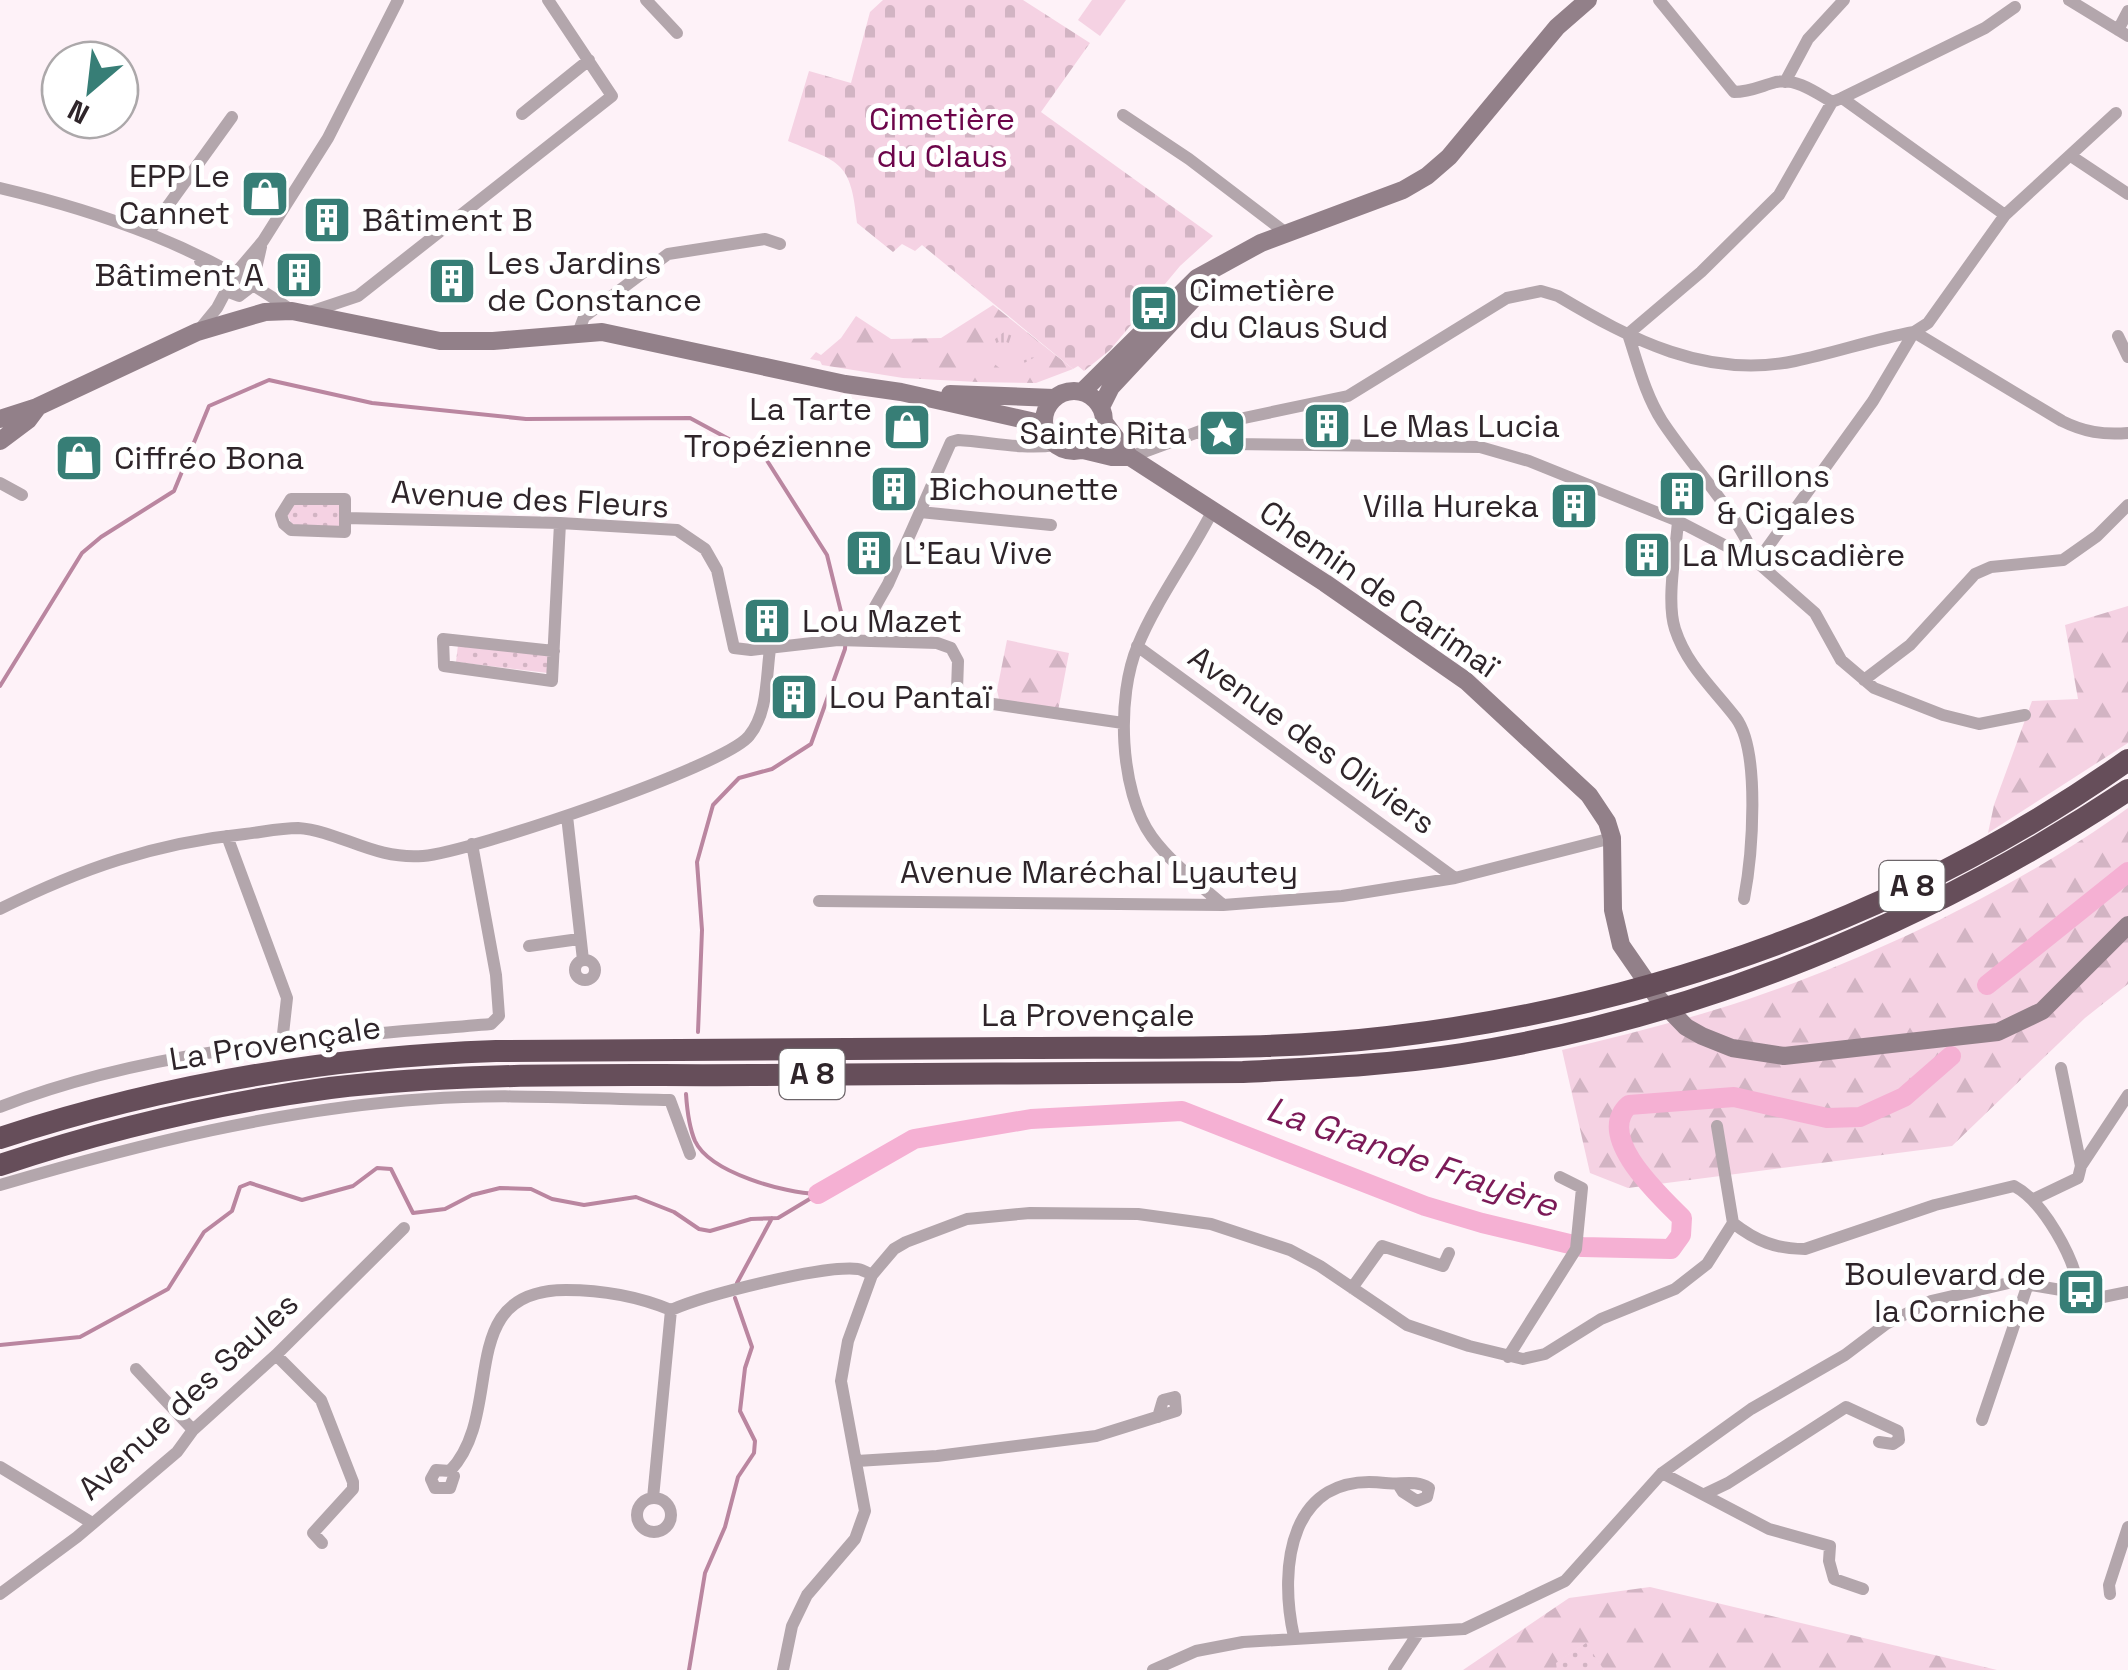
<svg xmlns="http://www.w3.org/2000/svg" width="2128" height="1670" viewBox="0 0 2128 1670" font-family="'Space Grotesk',sans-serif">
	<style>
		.grass { fill: url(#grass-dots) }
		.forest { fill: url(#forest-firs) }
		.cemetery { fill: url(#cemetery-stones) }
		.park { fill: url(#park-tufts) }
		.pitch { fill: #f5d2e3 }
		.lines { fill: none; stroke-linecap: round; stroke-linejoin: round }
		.stream { stroke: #ba86a0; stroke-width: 4 }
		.river { stroke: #f5b0d3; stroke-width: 20 }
		.street { stroke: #b3a6ac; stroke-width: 12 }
		.secondary { stroke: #928089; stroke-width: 18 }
		.highway { stroke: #664e5a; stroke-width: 22 }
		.labels { text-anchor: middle; stroke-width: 10; stroke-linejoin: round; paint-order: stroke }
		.shield { fill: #fff; stroke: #6d666a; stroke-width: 2.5 }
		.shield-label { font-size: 30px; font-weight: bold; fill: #2f252a }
		.park-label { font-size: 32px; fill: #6c054a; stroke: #fff }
		.poi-label { font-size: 32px; fill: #2f252a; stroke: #fff; text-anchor: start }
		.street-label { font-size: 32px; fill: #2f252a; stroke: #fff }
		.water-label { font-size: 35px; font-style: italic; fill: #7b1a57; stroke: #fff }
	</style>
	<defs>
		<pattern id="grass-dots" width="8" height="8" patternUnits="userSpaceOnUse" patternTransform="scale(2.5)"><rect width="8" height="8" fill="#f5d2e3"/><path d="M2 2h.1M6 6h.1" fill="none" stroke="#d2b4c3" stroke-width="1.8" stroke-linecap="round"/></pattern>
		<pattern id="forest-firs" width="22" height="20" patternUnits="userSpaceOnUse" patternTransform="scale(2.5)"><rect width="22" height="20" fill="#f5d2e3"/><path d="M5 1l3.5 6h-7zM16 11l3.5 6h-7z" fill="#d2b4c3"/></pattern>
		<pattern id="cemetery-stones" width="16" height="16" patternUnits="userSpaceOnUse" patternTransform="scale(2.5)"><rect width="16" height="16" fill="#f5d2e3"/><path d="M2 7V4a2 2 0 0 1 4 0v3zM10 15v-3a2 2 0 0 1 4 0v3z" fill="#d2b4c3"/></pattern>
		<pattern id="park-tufts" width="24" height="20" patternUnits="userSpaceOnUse" patternTransform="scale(2.5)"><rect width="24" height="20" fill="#f5d2e3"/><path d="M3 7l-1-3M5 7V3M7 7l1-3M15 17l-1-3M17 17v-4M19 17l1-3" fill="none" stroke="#d2b4c3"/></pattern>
	</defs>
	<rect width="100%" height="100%" fill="#fef2f8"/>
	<path class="grass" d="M341 503 340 527 292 525 286 512 291 505Z
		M458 645 550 655 548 673 456 662Z
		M1587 1642 1604 1670H1557L1555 1663Z"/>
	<path class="forest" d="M993 305 1073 369 1036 383 977 382 903 378 822 365 820 361 810 359 816 352 821 355 841 338 856 316 891 339 941 338Z
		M2128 606V743L1988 833 1994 805 2032 701 2078 699 2065 625Z
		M1007 640 1069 653 1058 711 999 699 997 690Z
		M2128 808V984L2085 1018 1952 1146 1628 1188 1590 1173 1562 1050C1624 1035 1686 1020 1746 1000 1874 957 2019 887 2128 808Z
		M1650 1587 1997 1670H1604L1586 1643 1556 1663 1557 1670H1463L1569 1598Z"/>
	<path class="cemetery" d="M883 0H1023L1090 43 1041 112 1213 236 1180 266 1110 350 1084 371 1078 366 1073 369 922 245 915 251 902 244 893 252 857 223C851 161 841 163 788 141L809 71 851 83 870 12Z"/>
	<path class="park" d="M1015 323 1048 350 1006 373 979 352Z"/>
	<path class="pitch" d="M1092 0H1126L1100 36 1078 20Z"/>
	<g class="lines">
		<path class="stream" d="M0 686 82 553 101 537 174 491 209 406 269 380 372 403 526 419 690 418 766 459 827 555 846 632 845 649 811 744 772 769 739 778 713 805 697 862 702 930 698 1032
			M686 1094C687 1109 689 1127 695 1141 710 1173 785 1193 817 1194
			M737 1283 772 1218
			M0 1345 80 1337 168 1289 204 1232 232 1211 240 1187 250 1183 302 1200 353 1186 377 1168 391 1169 413 1213 445 1209 472 1195 500 1188 531 1189 552 1199 584 1205 636 1197 674 1212 699 1229 710 1231 751 1219 778 1218 818 1194
			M689 1670 705 1573 725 1527 738 1477 754 1453 755 1441 740 1411 745 1368 752 1347 735 1298"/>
		<path class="river" d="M1987 985 2128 872
			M818 1194 914 1139 1031 1119 1182 1111 1425 1206 1482 1223 1582 1247 1671 1249 1681 1235 1682 1218C1660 1196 1594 1136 1629 1105L1734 1097 1827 1118 1860 1117 1904 1097 1951 1056"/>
		<path class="street" d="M646 0 677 33
			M1659 0 1734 92C1750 92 1761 86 1776 82 1796 78 1815 92 1832 102L1842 98 2005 215
			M2069 0 2128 36
			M2118 30 2128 11
			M1785 82 1808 39 1844 0
			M1842 98 1985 28 2015 7
			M522 114 589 60
			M1123 115 1189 159 1286 233
			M2071 156 2128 194
			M0 188C103 212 204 248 291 310
			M149 232 232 117
			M200 261 231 293 239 296 252 286 261 247
			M307 313 358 296 612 96 548 0
			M199 330 217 308 235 274 263 241 328 138 398 0
			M578 333 584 317 668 254 765 239 780 244
			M2118 336 2128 357
			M1200 433 1212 441 1232 444 1480 447 1529 461 1678 521 1757 562 1815 613 1841 660 1874 688 1943 715 1979 724 2025 715
			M1130 457 1225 422 1348 396 1507 298 1541 291 1558 296C1632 340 1706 379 1795 361 1835 353 1874 339 1914 332L1928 323 2005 215 2116 113
			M0 483 22 495
			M291 499H345V532L291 530 284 524 281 515Z
			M920 512 1051 525
			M1212 512C1190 555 1156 601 1138 645 1116 696 1119 791 1152 837 1171 863 1199 884 1223 905
			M345 518 560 523 677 530 705 549 717 570 734 648 751 650 838 640 937 643 951 648 958 661 957 690 966 700 1123 723
			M1678 521C1676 551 1666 601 1675 629 1687 666 1713 688 1736 718 1761 752 1752 857 1744 899
			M1757 562C1735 509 1693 468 1662 421 1645 394 1638 364 1628 334L1701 272 1779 195 1832 102
			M1757 562 1873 401 1914 332 2062 421C2084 432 2103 435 2128 433
			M872 640V612L888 584 951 442 958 440C991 442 1023 450 1056 445
			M1137 646 1455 878
			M554 651 443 639 444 666 552 681 560 523
			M1864 680 1910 645 1975 574 1991 567 2063 560 2097 536 2128 505
			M567 816 583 960
			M227 836 287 998 282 1043
			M819 901 1223 905 1342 896 1455 878 1612 838
			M0 909C80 869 155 843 245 834 262 832 281 828 298 828 340 831 373 860 423 856 470 852 724 767 749 736 768 713 766 678 770 649
			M529 946 579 939
			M575 970a10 10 0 1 1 20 0a10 10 0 1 1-20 0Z
			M2061 1068 2081 1166
			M0 1107C156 1046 326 1038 491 1024L499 1016 496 975 472 844
			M1717 1126 1733 1223
			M0 1185C140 1144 280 1109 426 1099 506 1093 589 1099 670 1100L690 1154
			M2034 1199 2078 1178 2081 1166 2128 1095
			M1733 1223C1756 1241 1776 1249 1805 1249L1935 1205 2014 1186C2043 1201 2075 1258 2079 1291
			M1352 1288 1382 1246 1443 1266 1449 1253
			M276 1355 321 1400 353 1482V1489L313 1533 322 1543
			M1508 1357 1576 1249 1582 1188 1560 1177
			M136 1369 193 1430
			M1982 1420 2028 1284
			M857 1461 937 1456 1096 1436 1176 1411 1175 1397 1163 1400 1158 1417
			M0 1467 92 1523
			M450 1471 454 1476 450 1488H435L431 1479 436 1470 450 1471C507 1411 452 1290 566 1290 603 1290 637 1296 671 1310 705 1295 822 1265 858 1269 860 1269 871 1274 872 1275
			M1662 1473 1769 1529 1830 1546 1829 1561 1834 1579 1863 1589
			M1705 1494 1728 1483 1846 1407 1898 1431 1899 1440 1893 1444 1879 1442
			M637 1515a17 17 0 1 1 34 0a17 17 0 1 1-34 0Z
			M653 1498 671 1310
			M0 1594 77 1537 177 1452 193 1430 276 1355 404 1228
			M2110 1594 2109 1585 2128 1527
			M1294 1637C1278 1566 1290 1471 1385 1483 1401 1485 1415 1479 1429 1488L1427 1497 1417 1501 1403 1492 1398 1484
			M783 1670 792 1626 807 1595 855 1539 865 1511 841 1381 848 1341 872 1275 894 1249 906 1242 967 1219 1030 1213 1138 1214 1211 1224 1290 1250 1320 1266 1407 1325 1469 1346 1523 1359 1545 1354 1601 1319 1675 1289 1707 1264 1733 1223
			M1153 1670 1196 1651 1243 1642 1464 1629 1565 1581 1662 1473 1751 1409 1845 1355 1886 1324 1931 1301 2013 1282 2103 1297 2128 1292
			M1394 1670 1419 1632"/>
		<path class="secondary" d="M1044 421a30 30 0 1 1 60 0a30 30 0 1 1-60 0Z
			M1082 392 1197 278 1261 243 1403 190 1427 176 1449 157 1557 27 1588 0
			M950 394 1054 398
			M1101 407 1111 387 1209 282
			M0 419 37 407 197 332 265 312 292 311 440 341H493L602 332 845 384 901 392 1044 424
			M1104 422 1130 457 1325 583 1466 681 1589 795 1607 822 1612 838 1613 910 1621 945 1657 997 1686 1027 1702 1036 1732 1048 1784 1056 1998 1032 2042 1011 2128 925
			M0 441 28 420 37 408
			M1083 450 1112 457H1130"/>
		<path class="highway" d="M0 1138C161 1085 327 1057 496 1051 675 1050 853 1049 1031 1048 1150 1047 1270 1051 1388 1037 1650 1007 1912 913 2128 760
			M0 1165C108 1129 218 1103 330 1088 470 1071 612 1076 753 1075 916 1074 1080 1073 1243 1072 1316 1068 1390 1065 1462 1054 1701 1017 1927 923 2128 790"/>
	</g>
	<defs>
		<g id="shop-square" transform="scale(2.5)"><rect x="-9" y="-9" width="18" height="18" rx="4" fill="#377e76" stroke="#fff"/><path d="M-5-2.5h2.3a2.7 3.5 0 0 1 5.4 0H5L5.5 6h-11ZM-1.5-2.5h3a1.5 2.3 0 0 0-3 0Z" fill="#fff"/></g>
		<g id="building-square" transform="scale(2.5)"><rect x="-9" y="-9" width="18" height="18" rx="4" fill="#377e76" stroke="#fff"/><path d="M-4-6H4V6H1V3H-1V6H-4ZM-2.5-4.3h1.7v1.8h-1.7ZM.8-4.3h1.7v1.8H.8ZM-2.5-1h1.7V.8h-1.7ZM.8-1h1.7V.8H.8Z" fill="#fff"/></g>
		<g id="bus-square" transform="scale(2.5)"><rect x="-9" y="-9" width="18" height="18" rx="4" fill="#377e76" stroke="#fff"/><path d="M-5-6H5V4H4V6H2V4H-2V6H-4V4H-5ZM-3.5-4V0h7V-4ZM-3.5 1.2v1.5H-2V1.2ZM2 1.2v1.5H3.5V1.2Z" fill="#fff"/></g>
		<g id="sight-square" transform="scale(2.5)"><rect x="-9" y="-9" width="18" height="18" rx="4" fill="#377e76" stroke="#fff"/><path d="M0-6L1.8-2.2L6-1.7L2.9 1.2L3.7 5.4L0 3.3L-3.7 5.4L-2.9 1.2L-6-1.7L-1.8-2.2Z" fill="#fff"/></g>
	</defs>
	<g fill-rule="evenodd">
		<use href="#shop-square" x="265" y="194"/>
		<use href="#building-square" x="327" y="220"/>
		<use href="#building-square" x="299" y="275"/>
		<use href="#building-square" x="452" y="281"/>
		<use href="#bus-square" x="1154" y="308"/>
		<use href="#building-square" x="1327" y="426"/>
		<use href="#shop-square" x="907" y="427"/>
		<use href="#sight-square" x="1222" y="433"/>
		<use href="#shop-square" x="79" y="458"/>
		<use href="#building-square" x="894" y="489"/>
		<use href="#building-square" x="1682" y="494"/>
		<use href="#building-square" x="1574" y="506"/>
		<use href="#building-square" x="869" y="553"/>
		<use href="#building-square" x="1647" y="555"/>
		<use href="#building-square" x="767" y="621"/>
		<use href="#building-square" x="794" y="697"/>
		<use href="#bus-square" x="2081" y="1292"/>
	</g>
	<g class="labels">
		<g class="shield">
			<rect x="1879.5" y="861" width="65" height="50" rx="8"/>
			<rect x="779.5" y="1049" width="65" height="50" rx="8"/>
		</g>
		<g class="shield-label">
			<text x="1912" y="896">A 8</text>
			<text x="812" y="1084">A 8</text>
		</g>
		<g class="park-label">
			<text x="942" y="130">Cimetière<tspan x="942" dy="37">du Claus</tspan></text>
		</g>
		<g class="poi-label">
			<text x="230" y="187" text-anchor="end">EPP Le<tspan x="230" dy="37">Cannet</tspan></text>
			<text x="362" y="231">Bâtiment B</text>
			<text x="487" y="274">Les Jardins<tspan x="487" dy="37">de Constance</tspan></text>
			<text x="264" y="286" text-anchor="end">Bâtiment A</text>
			<text x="1189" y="301">Cimetière<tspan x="1189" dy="37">du Claus Sud</tspan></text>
			<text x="872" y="420" text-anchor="end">La Tarte<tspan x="872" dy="37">Tropézienne</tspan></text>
			<text x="1362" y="437">Le Mas Lucia</text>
			<text x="1187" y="444" text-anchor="end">Sainte Rita</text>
			<text x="114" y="469">Ciffréo Bona</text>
			<text x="1717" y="487">Grillons<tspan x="1717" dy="37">&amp; Cigales</tspan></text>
			<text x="929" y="500">Bichounette</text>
			<text x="1539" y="517" text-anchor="end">Villa Hureka</text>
			<text x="904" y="564">L'Eau Vive</text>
			<text x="1682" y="566">La Muscadière</text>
			<text x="802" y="632">Lou Mazet</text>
			<text x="829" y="708">Lou Pantaï</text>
			<text x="2046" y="1285" text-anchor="end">Boulevard de<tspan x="2046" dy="37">la Corniche</tspan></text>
		</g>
		<g class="street-label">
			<text transform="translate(530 499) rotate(3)" y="11">Avenue des Fleurs</text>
			<text transform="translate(1379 589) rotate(35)" y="11">Chemin de Carimaï</text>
			<text transform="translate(1312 740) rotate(36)" y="11">Avenue des Oliviers</text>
			<text x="1099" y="883">Avenue Maréchal Lyautey</text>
			<text x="1088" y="1026">La Provençale</text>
			<text transform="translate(275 1043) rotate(-9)" y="11">La Provençale</text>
			<text transform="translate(188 1396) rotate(-43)" y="11">Avenue des Saules</text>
		</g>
		<g class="water-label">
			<text transform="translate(1412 1157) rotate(19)" y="12">La Grande Frayère</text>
		</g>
	</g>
	<g transform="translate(90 90) rotate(208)"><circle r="48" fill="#ffffff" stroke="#aca8aa" stroke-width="2.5"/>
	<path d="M0-8L18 38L0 25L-18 38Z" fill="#377e76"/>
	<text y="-15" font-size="28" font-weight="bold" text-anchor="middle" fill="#2f252a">N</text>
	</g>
</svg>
